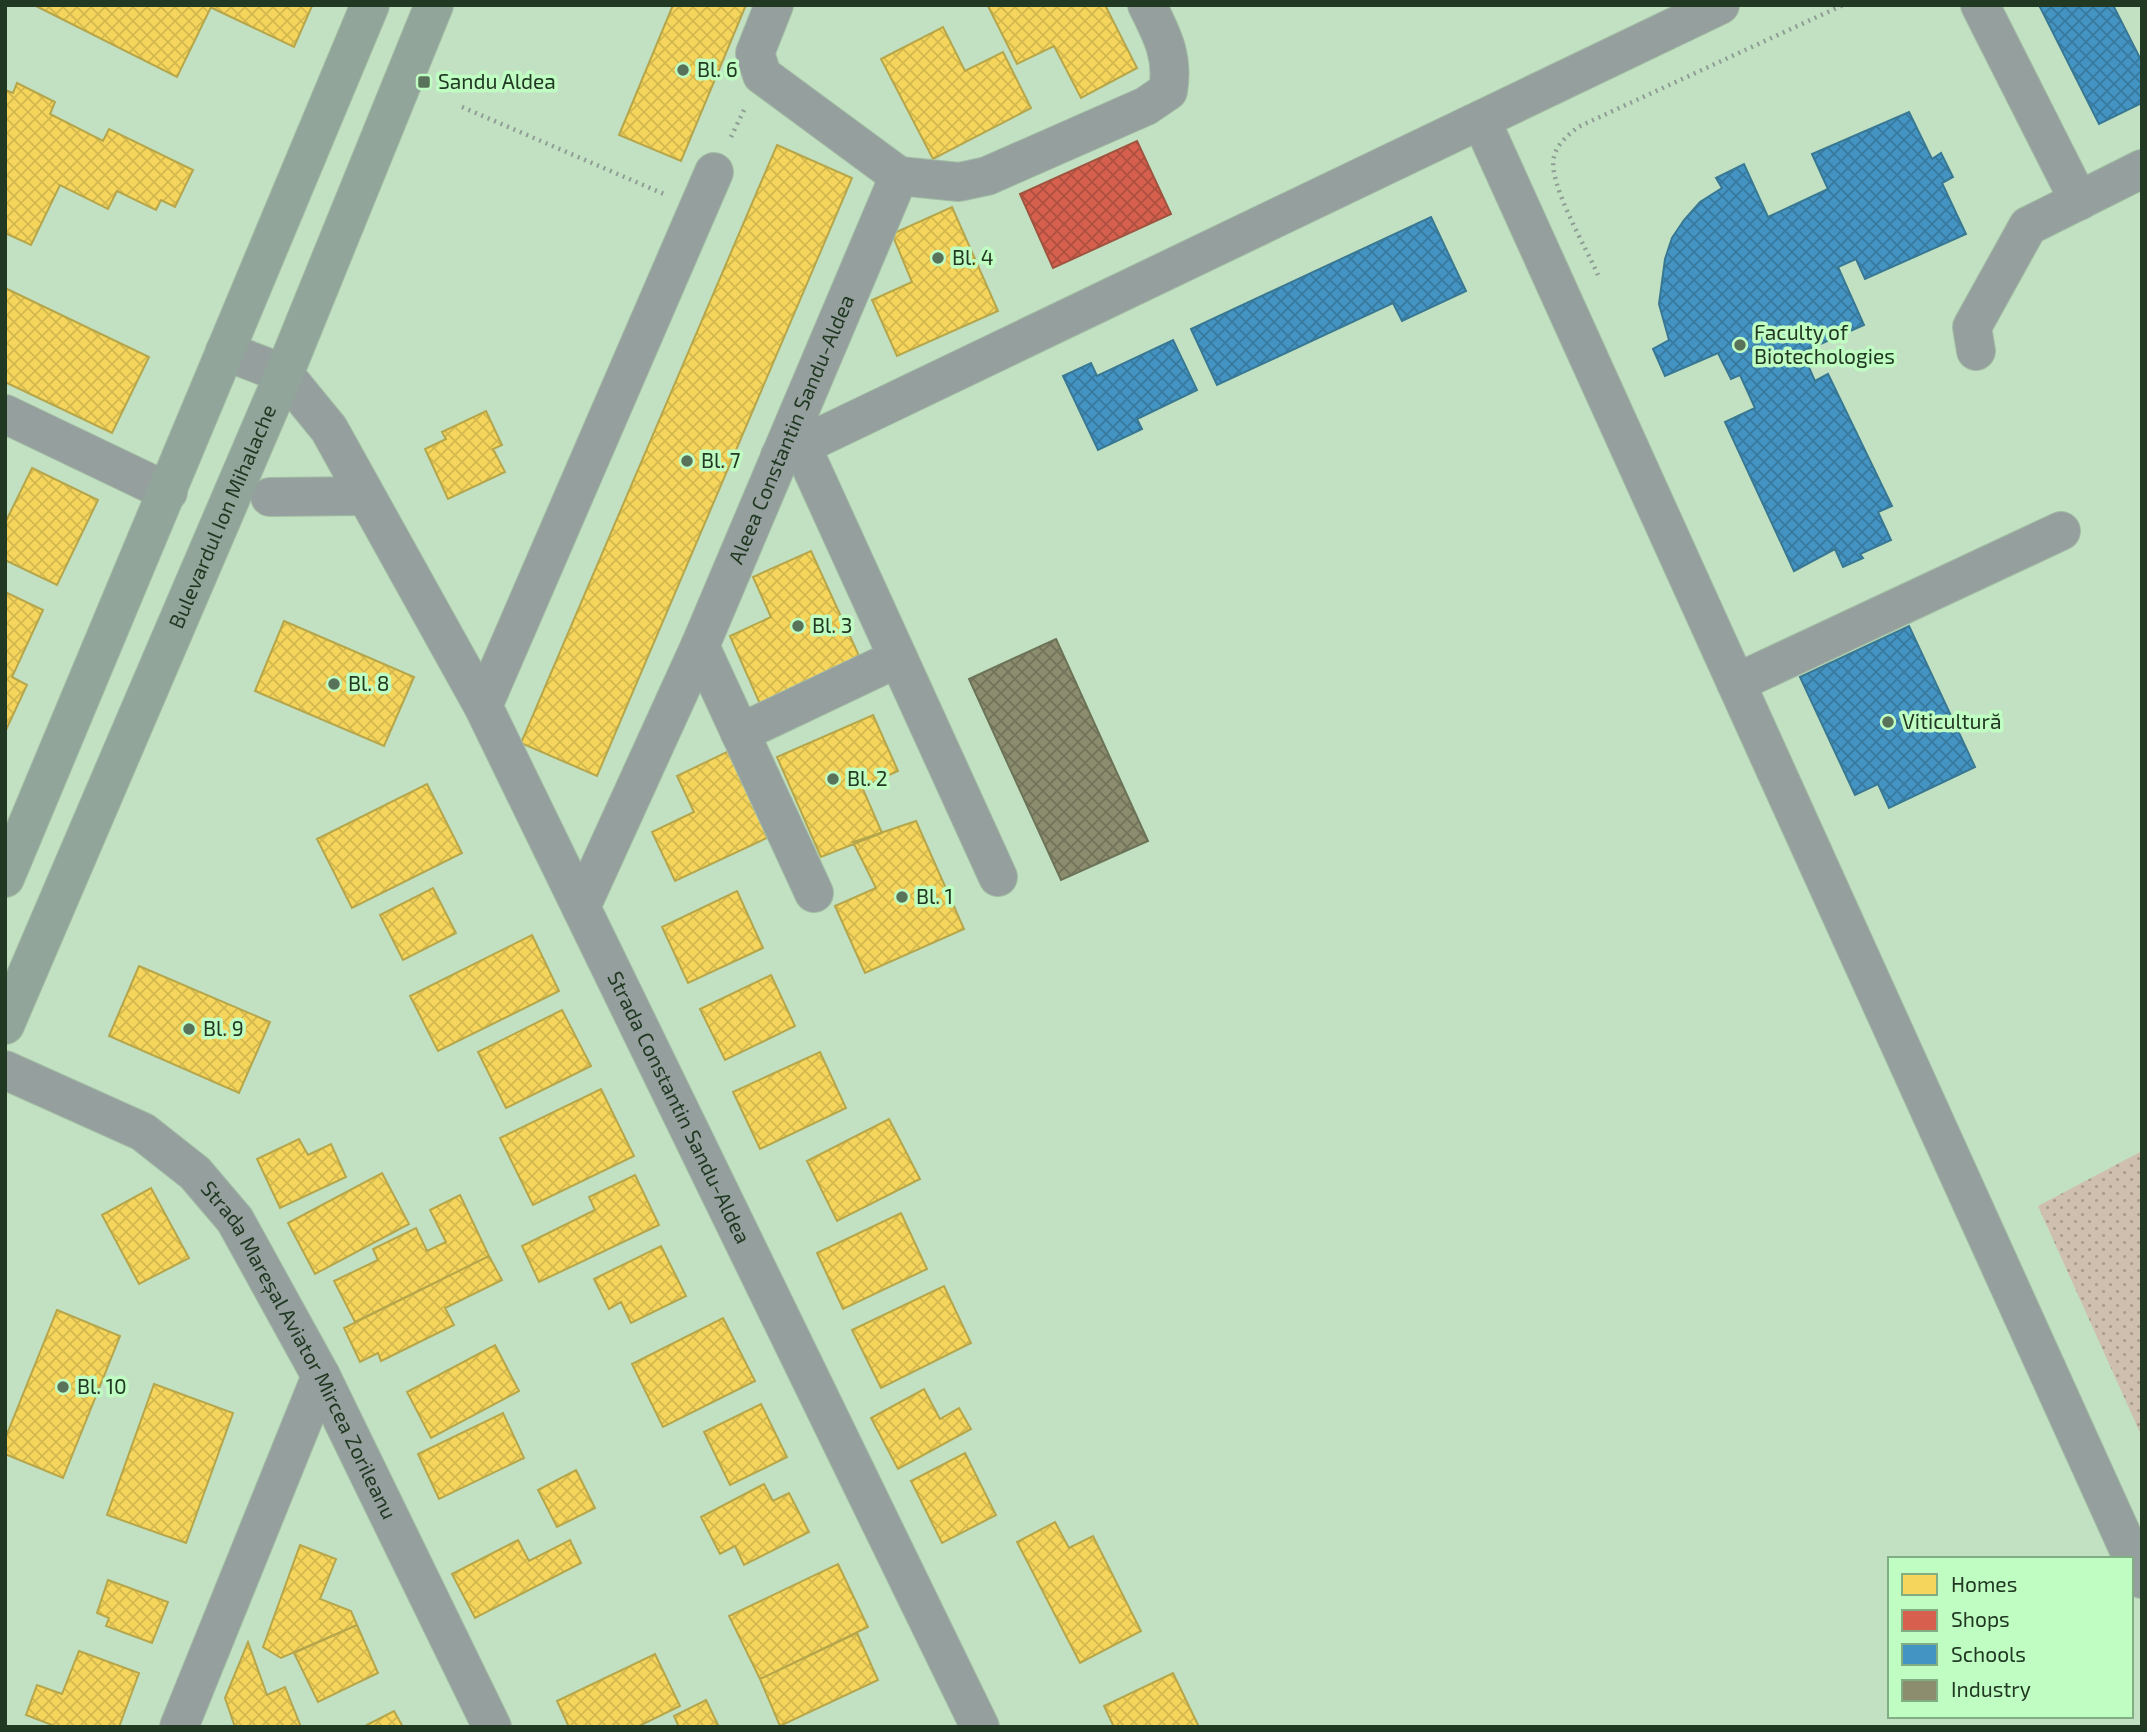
<svg xmlns="http://www.w3.org/2000/svg" width="2147" height="1732" viewBox="0 0 2147 1732" font-family="'Exo 2',sans-serif">
	<style>
		.garden { fill: url(#garden-dots) }
		.homes { fill: url(#homes-cross-hatch); stroke: #b6a64b; stroke-width: 2 }
		.shops { fill: url(#shops-cross-hatch); stroke: #a05440; stroke-width: 2 }
		.schools { fill: url(#schools-cross-hatch); stroke: #397893; stroke-width: 2 }
		.industry { fill: url(#industry-cross-hatch); stroke: #6c7357; stroke-width: 2 }
		.lines { fill: none; stroke-linecap: round; stroke-linejoin: round }
		.minor-casing { stroke: #a3bda4; stroke-width: 40 }
		.major-casing { stroke: #a3bda4; stroke-width: 40 }
		.path { stroke: #8f9e94; stroke-width: 4.5; stroke-dasharray: 2 5; stroke-linecap: butt }
		.minor { stroke: #95a09e; stroke-width: 38 }
		.major { stroke: #92a59a; stroke-width: 38 }
		.poi-dot { fill: #59735a; stroke: #c0fdc2; stroke-width: 2.5 }
		.labels { text-anchor: middle; stroke-width: 7; stroke-linejoin: round; paint-order: stroke }
		.poi-label { font-size: 21px; fill: #213822; stroke: #c0fdc2; text-anchor: start }
		.street-label { font-size: 21px; fill: #213822; stroke: #c0fdc2 }
	</style>
	<defs>
		<pattern id="garden-dots" width="8" height="8" patternUnits="userSpaceOnUse" patternTransform="scale(1.75)"><rect width="8" height="8" fill="#cfbfaf"/><path d="M2 2h.1M6 6h.1" fill="none" stroke="#a89c8e" stroke-width="1.8" stroke-linecap="round"/></pattern>
		<pattern id="homes-cross-hatch" width="8" height="8" patternUnits="userSpaceOnUse" patternTransform="scale(1.75)"><rect width="8" height="8" fill="#f6d55c"/><path d="M0 0l8 8M0 8l8-8" fill="none" stroke="#d3b850"/></pattern>
		<pattern id="shops-cross-hatch" width="8" height="8" patternUnits="userSpaceOnUse" patternTransform="scale(1.75)"><rect width="8" height="8" fill="#d6604d"/><path d="M0 0l8 8M0 8l8-8" fill="none" stroke="#ad5040"/></pattern>
		<pattern id="schools-cross-hatch" width="8" height="8" patternUnits="userSpaceOnUse" patternTransform="scale(1.75)"><rect width="8" height="8" fill="#4393c3"/><path d="M0 0l8 8M0 8l8-8" fill="none" stroke="#38799e"/></pattern>
		<pattern id="industry-cross-hatch" width="8" height="8" patternUnits="userSpaceOnUse" patternTransform="scale(1.75)"><rect width="8" height="8" fill="#8c8c6e"/><path d="M0 0l8 8M0 8l8-8" fill="none" stroke="#72735a"/></pattern>
	</defs>
	<rect width="100%" height="100%" fill="#c1e1c2"/>
	<path class="garden" d="M2142 1151V1437L2038 1206Z"/>
	<path class="homes" d="M34 5H212L177 77Z
		M214 5H310L312 6 294 47 212 8Z
		M673 5H746L681 161 619 135Z
		M1105 5 1137 68 1081 98 1054 46 1017 64 988 6Z
		M943 27 965 71 1003 52 1031 108 933 159 881 59Z
		M17 83 55 102 50 114 103 141 109 129 193 170 175 207 161 200 156 210 117 191 108 209 60 185 31 245 5 233V90L13 93Z
		M777 145 852 178 597 776 521 743Z
		M952 207 998 311 897 356 872 300 912 282 892 234Z
		M5 288 149 357 112 433 5 382Z
		M486 411 502 445 493 449 505 472 448 499 425 449 446 439 442 432Z
		M32 468 98 500 57 585 5 560V523Z
		M811 551 860 658 760 704 730 636 771 617 753 577Z
		M5 592 43 610 12 677 27 685 5 732Z
		M284 621 414 677 384 746 255 691Z
		M873 715 898 771 862 787 882 833 821 857 777 757Z
		M731 750 771 836 675 881 652 832 694 812 677 776Z
		M427 784 462 853 352 908 317 839Z
		M916 821 964 929 865 973 835 906 876 888 853 842Z
		M433 888 456 933 403 960 380 915Z
		M737 891 763 948 688 983 662 927Z
		M532 935 559 991 438 1051 410 996Z
		M139 966 270 1022 239 1093 109 1036Z
		M771 975 795 1026 725 1060 700 1009Z
		M562 1010 591 1066 506 1108 478 1052Z
		M820 1052 846 1108 760 1149 733 1092Z
		M601 1089 634 1156 533 1205 500 1138Z
		M889 1119 920 1179 837 1221 807 1161Z
		M299 1139 308 1155 331 1144 346 1177 280 1208 257 1159Z
		M382 1173 409 1224 315 1274 288 1223Z
		M635 1175 659 1225 539 1282 522 1246 595 1210 589 1197Z
		M151 1188 189 1258 139 1284 102 1215Z
		M460 1195 489 1256 355 1322 334 1281 378 1260 373 1249 416 1228 427 1251 446 1242 430 1210Z
		M901 1213 927 1269 843 1309 817 1253Z
		M661 1246 686 1296 631 1323 621 1302 609 1309 594 1279Z
		M489 1256 502 1280 445 1308 454 1325 381 1361 378 1353 360 1362 344 1328Z
		M944 1286 971 1343 881 1388 852 1330Z
		M57 1310 120 1336 63 1478 5 1454V1439Z
		M723 1318 755 1381 663 1427 632 1364Z
		M495 1345 519 1391 431 1438 407 1392Z
		M154 1384 233 1413 186 1543 107 1515Z
		M924 1389 940 1419 959 1408 971 1429 898 1469 871 1418Z
		M761 1404 787 1457 730 1485 704 1432Z
		M503 1413 524 1458 439 1499 418 1454Z
		M965 1453 996 1515 942 1543 911 1481Z
		M576 1470 595 1508 557 1527 538 1490Z
		M764 1484 773 1501 789 1493 809 1532 744 1565 735 1546 720 1554 701 1517Z
		M1055 1522 1069 1548 1093 1536 1141 1631 1080 1663 1017 1542Z
		M518 1540 529 1561 570 1540 581 1563 475 1618 452 1574Z
		M300 1545 336 1559 320 1599 351 1611 357 1625 281 1658 263 1647Z
		M838 1564 868 1627 760 1679 729 1616Z
		M108 1580 168 1602 152 1643 106 1626 109 1618 97 1613Z
		M357 1625 378 1673 318 1702 294 1653Z
		M857 1633 878 1680 780 1726 760 1679Z
		M248 1642 267 1695 285 1687 301 1727H235L225 1698Z
		M79 1651 139 1673 119 1727H57L26 1715 37 1685 62 1694Z
		M655 1654 680 1706 637 1727H569L557 1701Z
		M1173 1673 1199 1727H1114L1104 1706Z
		M706 1700 719 1727H679L674 1716Z
		M394 1711 403 1727H363Z"/>
	<path class="shops" d="M1137 141 1171 214 1053 268 1020 194Z"/>
	<path class="schools" d="M2039 5H2113L2142 62V103L2099 124Z
		M1909 112 1932 159 1941 153 1953 177 1942 183 1966 234 1865 279 1856 259 1838 267 1864 325 1802 352 1815 381 1828 374 1892 506 1878 512 1891 540 1860 554 1863 558 1843 567 1835 549 1794 571 1725 422 1755 408 1740 375 1731 379 1718 353 1665 376 1653 349 1669 340 1659 304 1665 259 1672 238 1684 220 1700 202 1722 188 1716 178 1744 164 1768 217 1828 189 1812 154Z
		M1431 217 1466 291 1402 321 1393 303 1217 385 1191 329Z
		M1173 340 1197 390 1137 419 1142 429 1098 450 1063 376 1091 363 1097 376Z
		M1909 626 1975 767 1889 808 1878 784 1855 795 1800 677Z"/>
	<path class="industry" d="M1056 639 1148 841 1061 880 969 679Z"/>
	<g class="lines">
		<g class="minor-casing">
			<g id="minor">
				<path d="M774 5 755 53 762 75 899 176"/>
				<path d="M1980 5 2079 201"/>
				<path d="M1481 120 2142 1579"/>
				<path d="M899 176 959 182 987 176 1146 106 1168 91C1174 57 1162 35 1147 5"/>
				<path id="s1" d="M225 351 284 374 329 429 483 706 980 1727"/>
				<path d="M1976 351 1972 327 2028 226 2142 169"/>
				<path d="M5 414 168 492"/>
				<path d="M801 445 998 877"/>
				<path d="M780 456 1720 5"/>
				<path d="M270 497 365 496"/>
				<path d="M700 646 814 893"/>
				<path d="M1736 683 2061 531"/>
				<path d="M483 706 714 172"/>
				<path d="M740 733 898 658"/>
				<path id="s2" d="M581 907 700 646 899 176"/>
				<path id="s3" d="M5 1070 143 1132 195 1173 235 1220 321 1376 492 1727"/>
				<path d="M179 1727 321 1376"/>
			</g>
		</g>
		<g class="major-casing">
			<g id="major">
				<path d="M5 878 370 5"/>
				<path id="s4" d="M5 1025 284 374 434 5"/>
			</g>
		</g>
		<path class="path" d="M462 107 664 194
			M731 137 744 110
			M1598 275C1587 249 1547 182 1554 157 1557 144 1568 135 1578 127L1843 5"/>
		<use href="#minor" class="minor"/>
		<use href="#major" class="major"/>
	</g>
	<g class="poi-dot">
		<circle cx="683" cy="70" r="7"/>
		<rect x="417" y="75" width="14" height="14" rx="3.5"/>
		<circle cx="938" cy="258" r="7"/>
		<circle cx="1740" cy="345" r="7"/>
		<circle cx="687" cy="461" r="7"/>
		<circle cx="798" cy="626" r="7"/>
		<circle cx="334" cy="684" r="7"/>
		<circle cx="1888" cy="722" r="7"/>
		<circle cx="833" cy="779" r="7"/>
		<circle cx="902" cy="897" r="7"/>
		<circle cx="189" cy="1029" r="7"/>
		<circle cx="63" cy="1387" r="7"/>
	</g>
	<g class="labels">
		<g class="poi-label">
			<text x="697" y="77">Bl. 6</text>
			<text x="438" y="89">Sandu Aldea</text>
			<text x="952" y="265">Bl. 4</text>
			<text x="1754" y="340">Faculty of<tspan x="1754" dy="24">Biotechologies</tspan></text>
			<text x="701" y="468">Bl. 7</text>
			<text x="812" y="633">Bl. 3</text>
			<text x="348" y="691">Bl. 8</text>
			<text x="1902" y="729">Viticultură</text>
			<text x="847" y="786">Bl. 2</text>
			<text x="916" y="904">Bl. 1</text>
			<text x="203" y="1036">Bl. 9</text>
			<text x="77" y="1394">Bl. 10</text>
		</g>
		<g class="street-label">
			<text dy="7" stroke="none"><textPath href="#s2" startOffset="522">Aleea Constantin Sandu-Aldea</textPath></text>
			<text dy="7" stroke="none"><textPath href="#s4" startOffset="553">Bulevardul Ion Mihalache</textPath></text>
			<text dy="7" stroke="none"><textPath href="#s1" startOffset="898">Strada Constantin Sandu-Aldea</textPath></text>
			<text dy="7" stroke="none"><textPath href="#s3" startOffset="424">Strada Mareșal Aviator Mircea Zorileanu</textPath></text>
		</g>
	</g>
	<rect width="2147" height="1732" fill="none" stroke="#213822" stroke-width="14"/>
	<rect x="1888" y="1557" width="245" height="161" fill="#c0fdc2" stroke="#80ae82" stroke-width="2"/>
	<rect x="1902" y="1574" width="35" height="21" fill="#f6d55c" stroke="#80ae82" stroke-width="2"/>
	<text x="1951" y="1592" font-size="21" fill="#213822">Homes</text>
	<rect x="1902" y="1610" width="35" height="21" fill="#d6604d" stroke="#80ae82" stroke-width="2"/>
	<text x="1951" y="1627" font-size="21" fill="#213822">Shops</text>
	<rect x="1902" y="1644" width="35" height="21" fill="#4393c3" stroke="#80ae82" stroke-width="2"/>
	<text x="1951" y="1662" font-size="21" fill="#213822">Schools</text>
	<rect x="1902" y="1680" width="35" height="21" fill="#8c8c6e" stroke="#80ae82" stroke-width="2"/>
	<text x="1951" y="1697" font-size="21" fill="#213822">Industry</text>
</svg>
